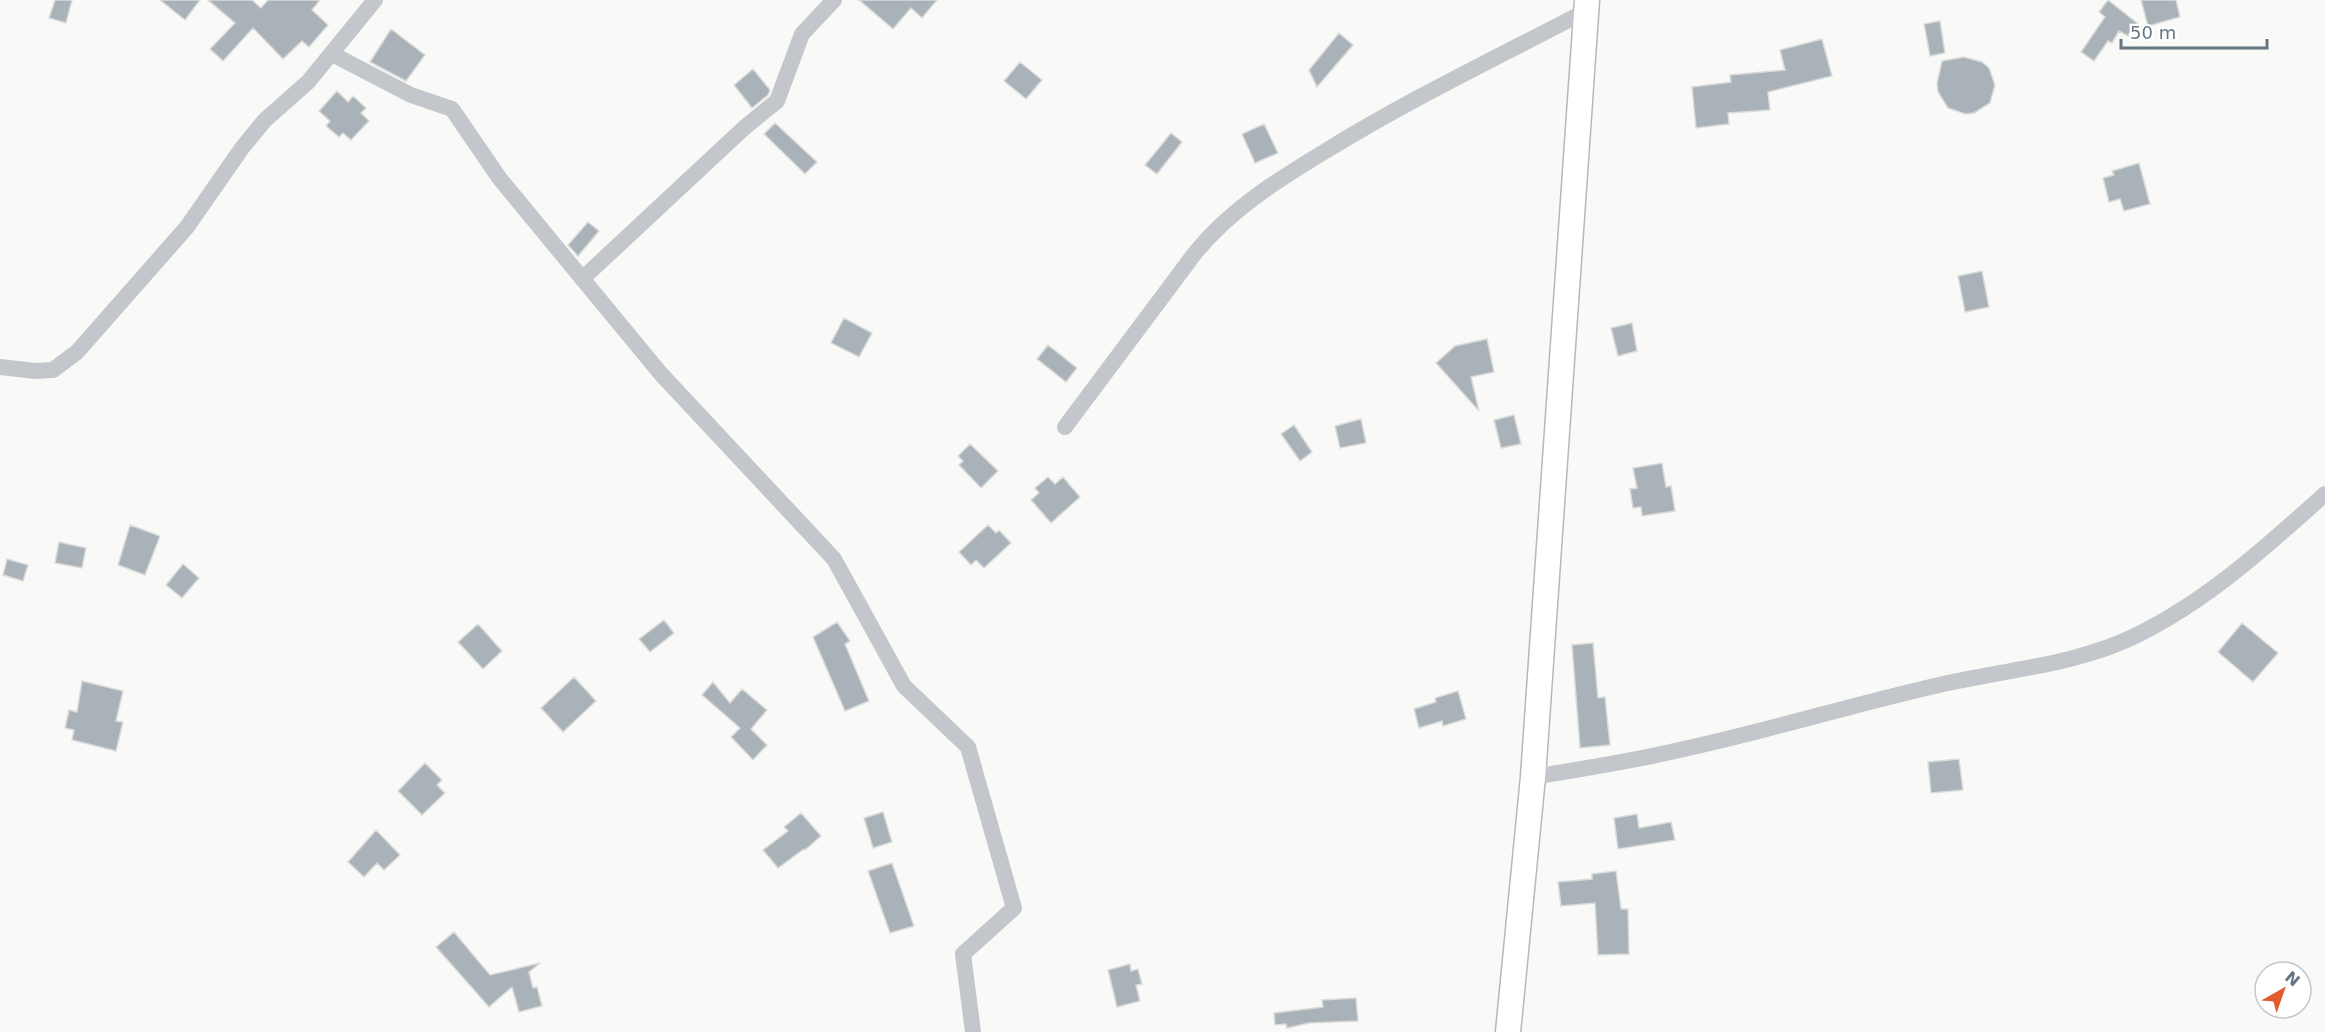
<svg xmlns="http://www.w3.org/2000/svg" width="2325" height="1032" viewBox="0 0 2325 1032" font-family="'DejaVu Sans',sans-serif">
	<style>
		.building { fill: #a9b2b8; stroke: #dbdbd9; stroke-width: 1.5 }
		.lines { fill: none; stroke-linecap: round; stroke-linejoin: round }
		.secondary-casing { stroke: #b3b9be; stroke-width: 27 }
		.minor { stroke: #c3c7cb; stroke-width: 16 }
		.secondary { stroke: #fff; stroke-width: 24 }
	</style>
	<rect width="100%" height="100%" fill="#f9f9f7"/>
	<path class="building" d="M55 0H72L66 23 49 18Z
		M160 0H200L185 20Z
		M208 0H252L261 8 268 0H320L312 10 328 25 309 47 302 41 283 59 253 28 223 61 210 49 235 23Z
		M859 0H937L922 18 911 8 893 29Z
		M2108 0 2142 27 2132 30 2128 36 2119 31 2112 43 2108 41 2094 61 2081 52 2105 17 2099 12Z
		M2141 0H2176L2180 17 2148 26Z
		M1940 21 1945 53 1930 56 1924 24Z
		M391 29 425 55 406 81 370 62Z
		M1339 33 1353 45 1317 87 1309 70Z
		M1822 39 1832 76 1768 92 1770 110 1728 113 1729 124 1696 128 1692 87 1731 82 1730 75 1785 70 1780 50Z
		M1964 57 1982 62 1989 68 1995 85 1990 103 1974 113 1965 114 1948 108 1938 92 1937 83 1942 61Z
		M1020 62 1042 80 1026 99 1004 81Z
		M753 69 770 90 768 95 752 108 734 85Z
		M337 91 348 102 353 96 366 108 361 113 369 121 351 140 343 133 339 137 326 126 330 121 319 111Z
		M775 123 817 162 805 174 764 134Z
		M1264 124 1278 153 1255 163 1242 134Z
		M1171 133 1182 142 1157 174 1145 165Z
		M2139 163 2150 204 2124 211 2120 199 2109 202 2103 178 2114 175 2112 171Z
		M588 222 599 231 578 256 568 245Z
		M1982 271 1989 307 1965 312 1958 276Z
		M844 318 872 333 859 357 831 343Z
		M1632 323 1637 351 1618 356 1611 328Z
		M1487 339 1494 372 1471 377 1479 411 1436 363 1455 346Z
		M1048 345 1077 368 1066 382 1037 359Z
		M1514 415 1521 444 1501 448 1494 420Z
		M1361 419 1366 443 1340 448 1335 426Z
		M1294 425 1312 452 1300 461 1281 434Z
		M970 444 998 471 981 488 959 465 963 461 958 456Z
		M1662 463 1666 487 1671 486 1675 511 1642 516 1641 507 1633 508 1630 489 1637 488 1633 468Z
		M1048 477 1055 484 1063 477 1080 497 1051 523 1031 500 1039 493 1035 488Z
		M130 525 160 536 145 575 118 565Z
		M988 525 996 533 999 530 1011 543 984 568 976 560 971 565 959 552Z
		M59 542 86 548 82 568 55 563Z
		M7 559 28 565 23 581 3 575Z
		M183 564 199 578 182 598 166 585Z
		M664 620 674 633 650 652 639 639Z
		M837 622 850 641 845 644 869 701 845 711 813 637Z
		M2242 623 2278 653 2253 682 2218 652Z
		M478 624 502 651 483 669 458 642Z
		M1593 643 1598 698 1605 697 1610 745 1580 748 1572 645Z
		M574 677 596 701 563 732 541 708Z
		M82 681 123 691 116 721 123 722 116 751 72 740 74 730 65 728 69 710 77 712Z
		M713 682 730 703 742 689 767 710 751 729 767 745 753 760 731 737 740 728 702 695Z
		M1458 691 1466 719 1443 726 1442 721 1419 728 1414 709 1436 702 1435 698Z
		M1959 759 1963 790 1931 793 1928 762Z
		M425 763 442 780 437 785 445 793 422 815 398 791Z
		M883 812 892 842 873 848 864 818Z
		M801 813 821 836 805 850 804 849 778 868 763 850 788 831 784 827Z
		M1637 814 1639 828 1671 822 1675 840 1618 849 1614 818Z
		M376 830 400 855 384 870 377 863 364 877 348 862Z
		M892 863 914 926 890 933 868 871Z
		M1616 871 1621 909H1628L1629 954 1598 955 1595 903 1561 906 1558 882 1592 879V874Z
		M454 932 490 975 540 963 529 972 533 988 537 987 542 1006 519 1012 512 987 489 1007 436 947Z
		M1130 964 1131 971 1138 969 1142 984 1136 985 1140 1001 1117 1007 1108 970Z
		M1356 998 1358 1021 1309 1023 1287 1028 1286 1024 1275 1025 1274 1013 1323 1007 1322 1000Z"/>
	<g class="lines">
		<g class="secondary-casing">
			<path id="secondary" d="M1508 1032 1533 777 1587 0"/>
		</g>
		<path class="minor" d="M332 54 411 95 452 109 500 179 661 374 834 559 904 686 968 747 1014 908 963 954 973 1032
			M582 279 744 128 777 101 802 34 834 0
			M0 367 35 371 53 370 77 352 187 227 242 148 265 120 308 82 375 0
			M1065 427 1195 253C1230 210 1276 181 1324 152 1408 100 1498 57 1586 11
			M1533 777C1580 769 1628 762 1675 751 1764 732 1851 705 1939 685 2004 670 2077 665 2137 635 2208 600 2266 547 2325 494"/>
		<use href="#secondary" class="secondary"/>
	</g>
	<g transform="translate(2283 990) rotate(40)"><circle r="28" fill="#ffffff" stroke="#c1c8cd" stroke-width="1.5"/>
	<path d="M0-4.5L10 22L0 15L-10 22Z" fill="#e25b2f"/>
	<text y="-9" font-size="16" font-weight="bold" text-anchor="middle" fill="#657582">N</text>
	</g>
	<path d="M2121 39v9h146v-9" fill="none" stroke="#657582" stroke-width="3"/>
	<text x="2130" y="39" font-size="18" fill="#657582" stroke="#ffffff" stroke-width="4.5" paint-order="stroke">50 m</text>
</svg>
